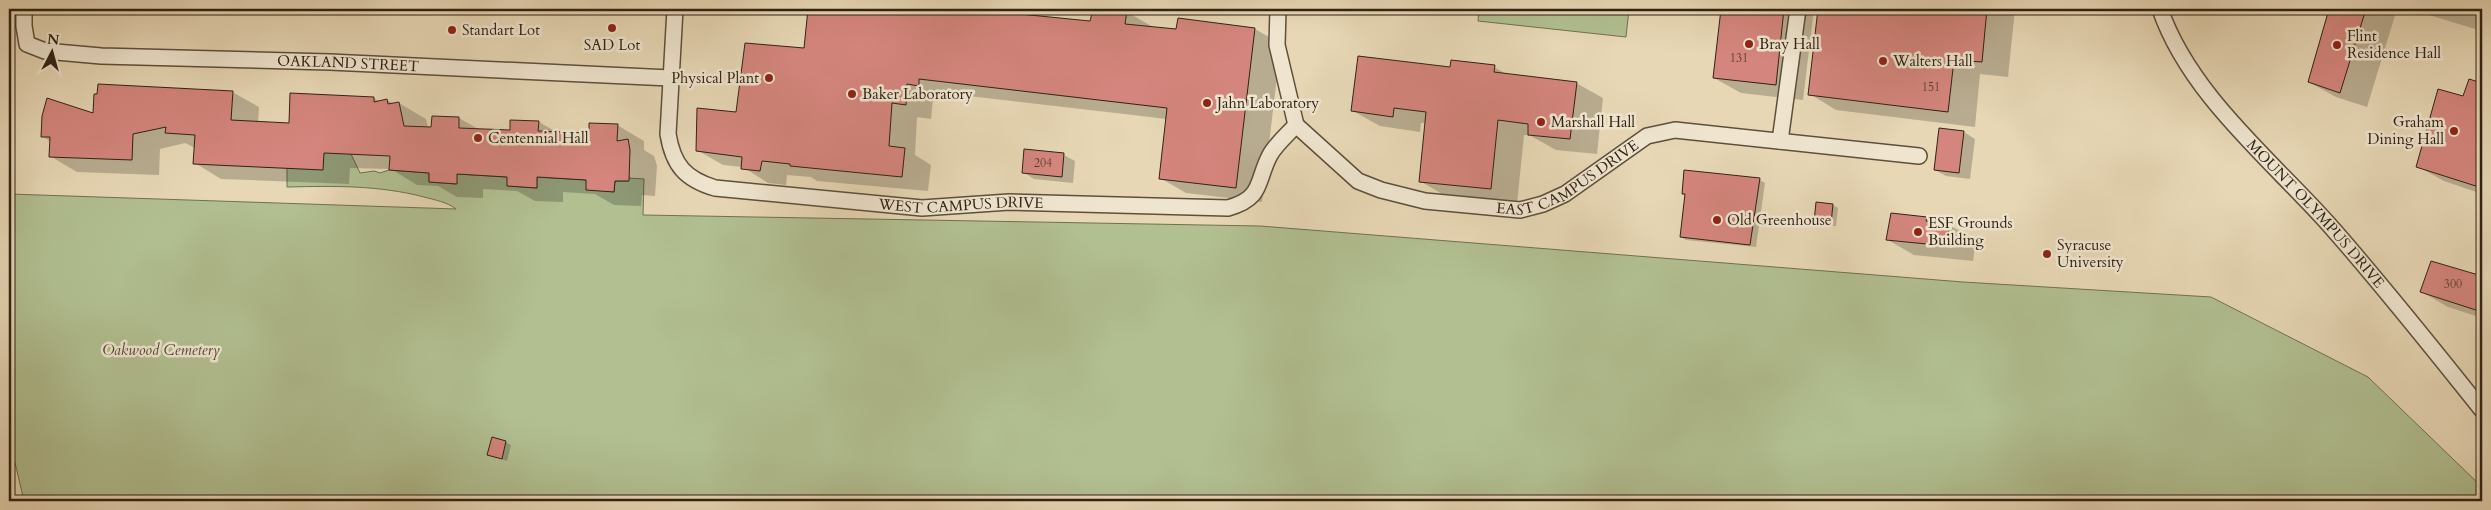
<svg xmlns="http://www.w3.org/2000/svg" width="2491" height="510" viewBox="0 0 2491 510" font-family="Cardo,serif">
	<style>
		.green { fill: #b1bf91; stroke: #707052 }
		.shadow { fill: #0003 }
		.building { fill: #d4857d; stroke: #302214 }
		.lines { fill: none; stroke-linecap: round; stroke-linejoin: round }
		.street-casing { stroke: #5e4f3c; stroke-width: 18 }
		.street { stroke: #efe5cf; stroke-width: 15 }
		.poi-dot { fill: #8f2418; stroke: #efe5cf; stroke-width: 2 }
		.labels { text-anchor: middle; stroke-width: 5; stroke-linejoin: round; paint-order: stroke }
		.number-label { font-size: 12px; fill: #593b2e }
		.poi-label { font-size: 15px; fill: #302214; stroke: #efe5cf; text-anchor: start }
		.street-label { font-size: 15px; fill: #302214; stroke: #efe5cf }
		.park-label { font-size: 15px; font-style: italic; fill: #504933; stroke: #efe5cf }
	</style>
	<rect width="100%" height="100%" fill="#e7d7b5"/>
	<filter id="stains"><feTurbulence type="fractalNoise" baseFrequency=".004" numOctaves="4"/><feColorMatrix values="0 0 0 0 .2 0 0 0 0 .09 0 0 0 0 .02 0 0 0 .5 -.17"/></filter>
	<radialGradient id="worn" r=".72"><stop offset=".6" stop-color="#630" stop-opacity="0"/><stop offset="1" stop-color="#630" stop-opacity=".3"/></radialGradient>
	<path class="green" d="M1479 9H1629L1626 37 1478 21Z
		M325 136 351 154 360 173 374 171 380 173 389 170 429 173V182L456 184 457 174 507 177 508 186 537 188V177L586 180 614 192 615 181H628L629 178 644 179 643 215 1260 226 1963 282 2211 297 2368 377 2482 487V501H24L9 437V194L456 209C447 202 435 200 424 197 378 185 334 186 287 187V168Z"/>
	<path class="shadow" d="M809 9H960L1091 23 1094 9 1127 12 1153 27 1177 31 1255 29 1281 44 1262 202 1186 193 1160 178 1167 119 944 93V100L933 99 931 119 917 117 915 155 931 165 928 191 817 181 811 177 787 175 786 185 768 183 743 167 723 165 697 150 805 50Z
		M1391 9H1444L1443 15Z
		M1722 9H1814L1803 100 1741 93 1714 78Z
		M1819 9H2015L2008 77 1980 74 1975 127 1836 110 1810 94Z
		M2330 9H2397L2367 107 2336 97 2309 82Z
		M2409 9H2482V31Z
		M1494 67 1508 75 1576 83 1603 98 1597 154 1556 150 1531 136 1524 135 1517 204 1447 197 1420 181 1426 123H1421L1420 132 1380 126 1353 111 1451 69Z
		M2470 81 2482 84V194L2444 181 2417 166 2464 98Z
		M232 92 259 107 258 123 290 124 374 98 380 102 387 100 394 104 399 103 426 119 428 128 459 118 480 130 511 132 539 122 558 133 590 134 617 125 644 141V150L654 156 657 166 655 196 642 195 641 206 614 205 595 194 563 192V202L535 201 517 191 483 189V198L457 197 438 186 417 185 391 169 350 168 349 184 221 179 195 163V148L185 143 160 149 159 175 77 172 50 156 51 142 42 136 94 115Z
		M1964 132 1975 139 1970 179 1946 176 1935 170Z
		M1026 150 1064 155 1075 161 1073 183 1034 179 1023 172Z
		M1760 180 1765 183 1756 247 1686 240 1681 237 1686 195 1683 193Z
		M1833 205 1838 208 1836 226 1820 225 1815 221Z
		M1927 218 1936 223 1949 225 1976 240 1973 261 1914 255 1888 240Z
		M2431 262 2482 277V318L2448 307 2422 292Z
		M506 442 511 445 507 461 489 455Z"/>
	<path class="building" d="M808 9H969L1090 21 1093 9H1104L1127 11 1125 24 1176 29 1178 18 1255 28 1236 188 1159 179 1167 108 919 79V86L907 84 906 105 892 103 889 146 905 148 902 177 790 166V164L762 161 760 171 741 169 742 157 696 151 697 108 736 112 745 43 804 48Z
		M1721 9H1784L1776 85 1713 78Z
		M1818 9H1987L1982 62 1954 60 1948 112 1808 95Z
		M2329 9H2366L2340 93 2308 82Z
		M1358 56 1450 67 1451 60 1495 65 1494 72 1577 82 1570 139 1528 135V124L1498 120 1491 189 1419 182 1426 112 1394 108 1393 117 1351 111Z
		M2469 79 2482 83V188L2416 167 2438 89 2463 96Z
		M98 84 233 91 231 120 289 123 290 93 374 97V102L387 99 388 104 399 102 404 126 431 127 432 116 459 117V128L510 130V120L539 121 538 131 589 133V123L618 124 617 141 628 139 630 150 629 181H615L614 192 586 190V180L537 177V188L507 186V177L457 174V184L429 182V173L389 170 390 156 324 153 323 170 193 164 195 135 165 133 166 127 133 134 132 160 49 157 50 137H41L42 116 47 98 93 113 94 94H97Z
		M1939 128 1964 131 1959 173 1934 170Z
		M1024 149 1064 153 1062 177 1022 173Z
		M1684 170 1760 178 1750 245 1680 237 1685 194H1682Z
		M1816 202 1833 204 1831 224 1814 222Z
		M1891 213 1927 217 1926 221 1949 224 1947 246 1886 240Z
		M2431 261 2482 276V312L2420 292Z
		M492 437 506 441 502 459 487 455Z"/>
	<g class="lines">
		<g class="street-casing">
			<g id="street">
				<path id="s1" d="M24 9V26L27 44 45 51 101 56 330 62 670 78"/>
				<path id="s2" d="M675 9 668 134C673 165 685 179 715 188L922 208 1009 202 1228 208C1264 198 1256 181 1270 155 1276 144 1288 134 1296 125"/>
				<path d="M1278 9 1277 45 1296 125"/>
				<path id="s3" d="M2160 9C2190 96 2273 161 2332 228 2384 287 2433 349 2482 410"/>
				<path id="s4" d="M1296 125 1358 181 1381 190 1425 201 1520 210 1543 204 1565 194 1647 136 1675 130 1919 156"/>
				<path d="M1780 141 1798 9"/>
			</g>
		</g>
		<use href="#street" class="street"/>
	</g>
	<g class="poi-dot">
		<circle cx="612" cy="28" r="5"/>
		<circle cx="452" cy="30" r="5"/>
		<circle cx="1749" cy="44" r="5"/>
		<circle cx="2337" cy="45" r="5"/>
		<circle cx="1883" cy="61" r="5"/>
		<circle cx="769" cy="78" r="5"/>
		<circle cx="852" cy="94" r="5"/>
		<circle cx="1207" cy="103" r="5"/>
		<circle cx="1541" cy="122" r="5"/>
		<circle cx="2454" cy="131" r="5"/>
		<circle cx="478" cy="138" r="5"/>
		<circle cx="1717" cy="220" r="5"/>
		<circle cx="1918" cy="232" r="5"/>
		<circle cx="2047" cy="254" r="5"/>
	</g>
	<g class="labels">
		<g class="number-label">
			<text x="1739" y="62">131</text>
			<text x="1931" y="91">151</text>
			<text x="1043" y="167">204</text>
			<text x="2453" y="288">300</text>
		</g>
		<g class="poi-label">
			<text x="462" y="35">Standart Lot</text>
			<text x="2347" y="41">Flint<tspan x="2347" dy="17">Residence Hall</tspan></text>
			<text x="1759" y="49">Bray Hall</text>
			<text x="612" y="50" text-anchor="middle">SAD Lot</text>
			<text x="1893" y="66">Walters Hall</text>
			<text x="759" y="83" text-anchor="end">Physical Plant</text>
			<text x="862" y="99">Baker Laboratory</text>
			<text x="1217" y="108">Jahn Laboratory</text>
			<text x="1551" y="127">Marshall Hall</text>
			<text x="2444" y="127" text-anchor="end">Graham<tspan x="2444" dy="17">Dining Hall</tspan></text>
			<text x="488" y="143">Centennial Hall</text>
			<text x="1727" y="225">Old Greenhouse</text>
			<text x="1928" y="228">ESF Grounds<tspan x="1928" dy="17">Building</tspan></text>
			<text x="2057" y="250">Syracuse<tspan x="2057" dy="17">University</tspan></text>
		</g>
		<g class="street-label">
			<text dy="5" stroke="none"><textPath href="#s1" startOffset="358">OAKLAND STREET</textPath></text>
			<text dy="5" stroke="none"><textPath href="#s4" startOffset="305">EAST CAMPUS DRIVE</textPath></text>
			<text dy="5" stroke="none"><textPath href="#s2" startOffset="449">WEST CAMPUS DRIVE</textPath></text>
			<text dy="5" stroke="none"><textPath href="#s3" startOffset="259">MOUNT OLYMPUS DRIVE</textPath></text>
		</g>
		<g class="park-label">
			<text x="161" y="355">Oakwood Cemetery</text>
		</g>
	</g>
	<rect width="2491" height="510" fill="none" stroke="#e7d7b5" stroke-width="30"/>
	<rect x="10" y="10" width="2471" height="490" fill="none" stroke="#302214" stroke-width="2.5"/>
	<rect x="15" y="15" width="2461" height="480" fill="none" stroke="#302214"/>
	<g transform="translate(52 52) rotate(6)" stroke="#efe5cf" stroke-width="4" paint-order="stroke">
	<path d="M0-4L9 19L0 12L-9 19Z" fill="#302214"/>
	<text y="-8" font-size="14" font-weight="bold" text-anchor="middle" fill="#302214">N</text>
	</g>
	<rect width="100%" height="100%" filter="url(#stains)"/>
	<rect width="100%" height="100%" fill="url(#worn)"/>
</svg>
